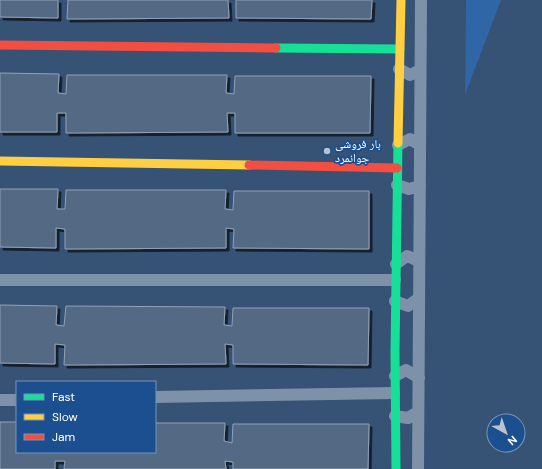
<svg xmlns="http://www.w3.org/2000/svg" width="542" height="469" viewBox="0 0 542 469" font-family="'DM Sans','Noto Naskh Arabic',sans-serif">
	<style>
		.green { fill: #2f66a5 }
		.building { fill: #526984; stroke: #92a2b6; filter: url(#shadow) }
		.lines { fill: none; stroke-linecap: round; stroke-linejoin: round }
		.street { stroke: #7d92a8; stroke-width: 12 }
		.fast { stroke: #16e098; stroke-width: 9 }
		.slow { stroke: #ffcf43; stroke-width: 9 }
		.jam { stroke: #f24e42; stroke-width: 9 }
		.poi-dot { fill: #b9c2ce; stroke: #1b4f8f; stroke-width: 1.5 }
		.labels { text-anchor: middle; stroke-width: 3.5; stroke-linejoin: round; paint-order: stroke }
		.poi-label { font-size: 12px; fill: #fff; stroke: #1b4f8f; text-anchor: start }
	</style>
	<defs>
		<filter id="shadow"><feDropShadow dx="3" dy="3" stdDeviation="0" flood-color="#0009"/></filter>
	</defs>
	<rect width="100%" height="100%" fill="#365274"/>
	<path class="green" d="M466 0H501L465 95Z"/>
	<path class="building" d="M0 0H58V18L0 17Z
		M68 0H228L229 18 67 19Z
		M236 0H372L371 19 236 18Z
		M0 73 59 74 58 93 66 94 67 75H227L226 93 234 94 235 76H371L370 133H235V113H227L228 132 66 133V113H57V132H0Z
		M0 189H58L57 209H65L66 190H226L225 209 233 210 234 191H369V249L233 248 234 229 226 228V248L65 249V229L56 228V248L0 247Z
		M0 305 57 306 56 325 64 326 66 306 225 307 224 325 232 326 233 308H369L368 365 233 364V345L225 344 226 364 64 365 65 345 55 344V364L0 363Z
		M0 422H17V452H155V423H225L224 441 232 443 233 424H369L368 469H233V462L225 461 226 469H64L65 461H55V469H0Z"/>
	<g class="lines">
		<path class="street" d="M399 69 410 75 420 70
			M398 145 410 139 420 145
			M397 185 409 189 420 186
			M396 264 407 256 419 261
			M0 280H395
			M395 301 408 306 419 298
			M395 376 406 370 419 378
			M155 397 394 393
			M0 400H17
			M395 416 408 418 418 412
			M418 469 421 0"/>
		<path class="fast" d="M276 48 400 49
			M396 469 395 352 398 143"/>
		<path class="slow" d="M398 143 401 0
			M0 161 249 165"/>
		<path class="jam" d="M0 45 276 48
			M249 165 397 168"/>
	</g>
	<circle class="poi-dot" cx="327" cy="151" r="4"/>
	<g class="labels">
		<g class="poi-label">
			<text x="335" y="148">بار فروشی<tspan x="335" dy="14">جوانمرد</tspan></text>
		</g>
	</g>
	<rect x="16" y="381" width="140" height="72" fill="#1b4f8f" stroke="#7695bc"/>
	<rect x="24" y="394" width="20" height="6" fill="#16e098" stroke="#7695bc"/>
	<text x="52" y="401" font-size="12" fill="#ffffff">Fast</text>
	<rect x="24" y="414" width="20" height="6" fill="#ffcf43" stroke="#7695bc"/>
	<text x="52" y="421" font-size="12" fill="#ffffff">Slow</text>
	<rect x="24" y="434" width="20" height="6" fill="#f24e42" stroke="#7695bc"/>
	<text x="52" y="441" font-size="12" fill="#ffffff">Jam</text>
	<g transform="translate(506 433) rotate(140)"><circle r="19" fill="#1b4f8f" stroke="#7695bc"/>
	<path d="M0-3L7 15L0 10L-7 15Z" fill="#b9c2ce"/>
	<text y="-6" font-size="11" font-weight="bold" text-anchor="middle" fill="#ffffff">N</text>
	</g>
</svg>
